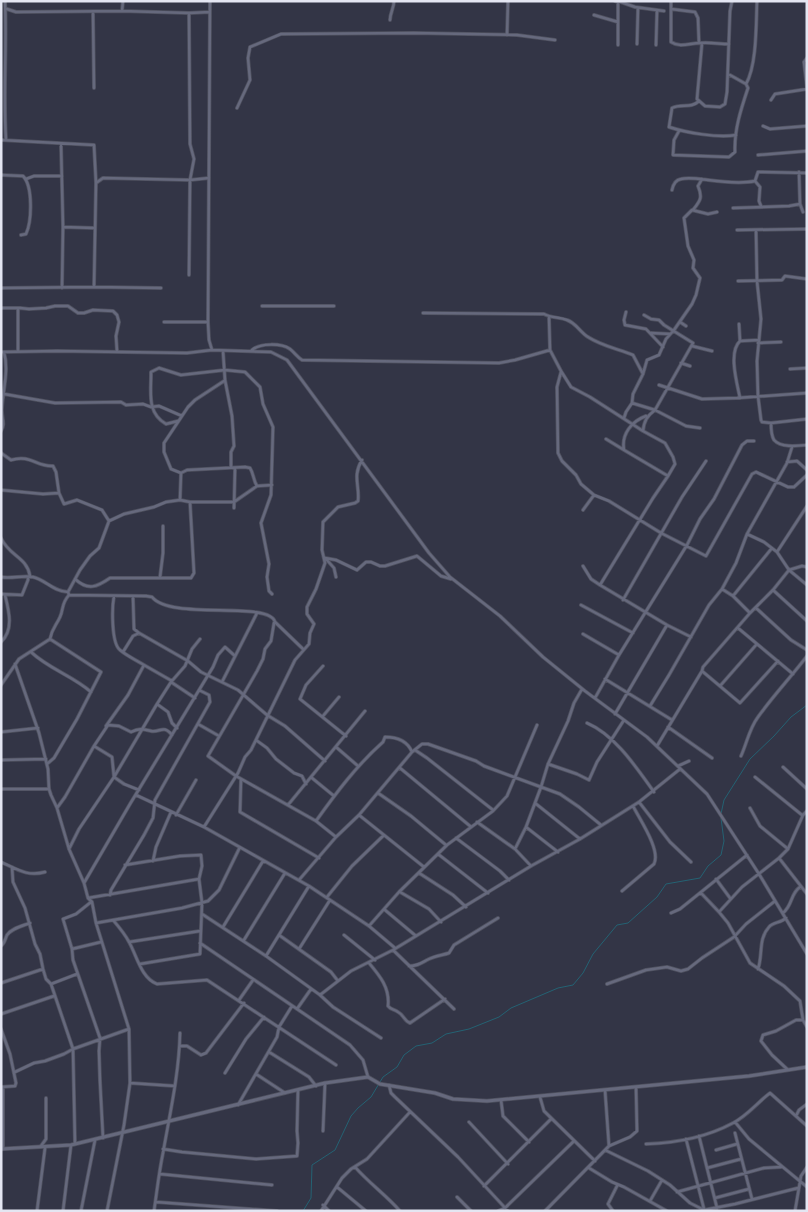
<svg xmlns="http://www.w3.org/2000/svg" width="808" height="1212" viewBox="0 0 808 1212" font-family="'PT Serif',serif">
	<style>
		.lines { fill: none; stroke-linecap: round; stroke-linejoin: round }
		.stream { stroke: #246273; stroke-width: 1 }
		.minor-casing { stroke: #4f515f; stroke-width: 4 }
		.tertiary-casing { stroke: #4f515f; stroke-width: 4.5 }
		.minor { stroke: #66697d; stroke-width: 2.5 }
		.tertiary { stroke: #66697d; stroke-width: 3 }
	</style>
	<rect width="100%" height="100%" fill="#333546"/>
	<g class="lines">
		<path class="stream" d="M721 814 724 800 750 759 774 736 791 717 807 705
			M303 1211 311 1198 312 1165 335 1150 351 1116 358 1108 371 1097 383 1077 397 1067 404 1055 416 1046 432 1043 446 1034 469 1029 499 1017 511 1008 558 988 573 985 583 973 593 954 617 925 628 923 657 897 666 884 700 878 708 866 721 855 724 841 721 818"/>
		<g class="minor-casing">
			<path id="minor" d="M5 1C7 47 3 94 6 140
				M210 1 208 322 209 340 212 350 271 352 287 360 429 553 450 577 500 616 543 657 585 691 647 737 707 794 759 874 807 954
				M615 1 618 2V45
				M618 1 635 7 664 11
				M671 1V42C680 48 690 43 700 43 710 42 720 44 729 44
				M7 9 16 12 122 11 189 13
				M671 9 695 12 698 18 699 43
				M122 11 123 1
				M93 12 94 88
				M594 15 618 22
				M390 20C390 13 394 8 394 1
				M507 35 508 1
				M702 43 697 99 705 106 720 107 725 104 727 92 730 11 732 1
				M637 44 638 8
				M656 45 657 11
				M730 75 746 84C757 65 756 24 757 1
				M807 88 804 62 807 58
				M771 100 775 94 807 89
				M699 101C691 109 681 103 672 108L669 127C687 133 718 138 736 135
				M237 108 250 80 248 58 250 47 281 34 414 33 517 35 555 40
				M763 126 770 129 807 126
				M679 131 674 140 673 155 729 157 735 152C734 130 741 109 748 88L746 84
				M1 140 94 145 96 183 94 287 161 288
				M61 144 63 227 62 288
				M758 155 807 151
				M799 172 800 204 803 212
				M1 175 23 176C33 186 32 221 26 234L21 235
				M26 179 34 176H62
				M96 183 103 178 190 180 209 178
				M672 190C673 185 675 180 681 179 689 177 700 179 708 180 723 182 741 184 755 181
				M761 206 759 201 760 187 755 181 758 172 807 173
				M733 208 789 206 800 204
				M693 210C700 201 703 198 698 186L702 179
				M63 227 94 228
				M737 230 807 229
				M756 230 757 281 761 319 757 361 758 396 761 420 762 422 771 423 807 419
				M189 275 190 180 194 159 190 144 189 13 210 12
				M738 281 782 280 785 276 807 279
				M1 288 94 287
				M262 306H334
				M1 308H20L29 309 46 308 55 306H68L78 313H84L93 310 113 311 117 315 119 322 116 336 117 351
				M626 312 624 320 625 325 646 329 663 347
				M423 313 544 314C551 318 559 317 567 320 576 323 580 332 588 337 602 346 618 349 633 355L643 374
				M549 317 550 350
				M164 322H208
				M680 322 686 326
				M739 324 740 341
				M651 333 670 334
				M758 343 781 342
				M692 346 712 351
				M252 350C260 343 281 343 290 349 295 353 297 357 302 360L499 363 515 360 550 350 561 371 571 387 590 397 643 431 665 443 673 457 675 464 668 476 653 498 600 585
				M18 351V308
				M223 351 225 380 232 416 234 446 231 452V467L235 469 234 508
				M1 352 57 351 187 353 212 350
				M681 363 690 366
				M790 369 807 368
				M561 372 557 387 558 453 562 461 576 475 581 484 594 495 609 501 661 533 706 556 752 474 756 472 788 487H794L807 475
				M659 385 702 399 737 398 807 393
				M4 394 55 403 121 402 126 405 143 404 151 407 159 406 182 416
				M740 398C737 383 728 352 740 341L759 340
				M632 403 655 410 686 426 700 428
				M646 416C632 421 621 434 624 450L668 476
				M624 418 626 412 632 403 633 394 643 374 647 360 659 355 666 339 674 330 692 304 696 295 700 278 693 268 694 260 688 246 684 218 692 210 708 214 717 212
				M178 421 166 424C147 413 151 394 151 375V372L159 368 181 375 225 370 245 372 260 387 263 404 273 427 271 495 261 523 269 564 267 577 269 591 272 594
				M771 423C771 428 771 435 774 440 781 448 797 446 807 445
				M1 431C6 424 1 417 2 408 3 389 9 371 4 352
				M643 431C644 421 647 416 655 410L693 343 664 325 659 320 651 319 644 315
				M606 439 624 450
				M1 453 11 460C31 454 36 467 53 466L56 472 59 493
				M787 462 797 461 807 470
				M181 473 187 470 245 467 250 468C254 474 253 480 257 486
				M1 490 43 494 59 493 64 504 77 500 102 510 109 521 99 548 90 556 80 570 68 592 69 595 146 596 152 597C171 621 269 600 275 622L303 649
				M180 500 181 473 171 469 164 452V443L188 407 195 400 224 381
				M583 510 594 495
				M109 521 124 514 154 507 166 502 180 500 190 502H234L257 486 272 485
				M747 534 764 542 777 552 789 570 807 585
				M1 538C9 556 27 557 30 576
				M777 552 807 506
				M325 558 336 560 357 570 366 562H371L380 566H385L417 556 441 576 451 579
				M326 559 334 568 336 577
				M583 566 591 579 600 585 667 625 691 637
				M1 577C12 579 22 575 33 577 46 580 52 591 68 592
				M160 577 163 553V526
				M75 579C88 591 97 587 110 578H191L194 573 190 502
				M722 589 733 596 750 613
				M773 590 807 621
				M1 594 22 595 28 580V577
				M114 596C112 607 111 643 120 650 127 656 136 660 144 665
				M733 596 772 548
				M133 597 134 629 139 633 188 661 201 672 238 690 267 715 285 726 325 761
				M623 600 682 497 706 461
				M581 605 633 633
				M756 608 791 640 807 650
				M274 623 271 641 265 649 263 659 257 671 208 756 236 776 316 821 336 837
				M738 628 793 674
				M583 634 619 655
				M1 642C14 630 9 611 5 595
				M31 652C49 669 73 676 91 692
				M123 652 133 636 139 633
				M778 661 740 703 702 671 703 667 750 613 773 590 789 570 802 566 807 567
				M15 664 39 733 48 769 49 789 51 795 57 808 69 849 84 883 88 898 92 902 96 923 129 1029 130 1083 124 1125 107 1211
				M323 666 306 685 300 699 346 736
				M605 679 672 720
				M171 682 195 698
				M222 682 257 613
				M1 685 19 659 50 639C52 628 56 626 60 617 64 608 61 604 69 595
				M720 686 756 645
				M595 698 619 655 687 545 700 519 714 499 742 445 747 441H754
				M157 704 168 712 172 723 177 728
				M650 706 669 675 709 605 722 589 736 563 747 534 787 463 792 447
				M615 714 667 625
				M323 716 339 697
				M587 723C615 735 636 767 654 792
				M198 724 219 736
				M106 726 128 695 144 665 172 681
				M668 727 712 758
				M1 732 38 728
				M256 740 267 748 276 759 294 773 302 776 306 784
				M94 746 112 757 114 777
				M657 746 702 671
				M336 747 358 766
				M415 750 427 758 493 810
				M741 756C747 743 749 729 758 717 773 696 791 677 807 656
				M1 760 46 759
				M47 764 54 758 77 719 101 672 50 639
				M548 764 577 774 589 780 597 762 624 720
				M678 766 689 761
				M783 767 807 789
				M400 768 470 826
				M114 777 124 784 139 790
				M755 777 802 815
				M312 778 334 796
				M241 779 240 812 319 858
				M1 789H49
				M378 793 411 816 446 845
				M136 795 204 827 309 886 369 926 395 948
				M639 802 670 842 691 862
				M535 803 580 839
				M288 805 365 711
				M57 808 65 797 94 746 108 725 119 726 131 732C140 728 142 729 151 731 160 733 163 724 172 735
				M750 808 760 826 788 849
				M807 811 803 815 788 849 779 858 742 887 719 912 728 923 750 963 784 986 800 1001 803 1020 807 1027
				M176 815 196 780
				M359 815 424 867
				M316 821C336 793 357 765 383 742L385 737C397 737 407 740 412 752
				M477 822 515 849 531 866
				M204 827 238 773 245 757 251 750 295 660 309 644 310 633 314 624 307 614V607L316 589 325 563 322 550 323 522 338 507 355 503 358 501C360 486 352 476 362 460
				M526 827 558 852
				M456 838 500 871 509 880
				M69 849 79 829 114 777 157 704 171 682 185 666 192 649 200 639
				M515 849 526 827 541 787 548 764 568 721 574 703 582 689
				M438 854 488 893
				M779 858 807 894
				M153 861 156 847 171 812
				M1 862C17 869 27 877 45 872
				M125 865 180 856 201 855 202 866 199 879 202 903 200 954 140 964
				M12 867 13 882 25 908 35 944 40 954 43 969 46 979 51 984 73 1049 75 1144
				M419 873 453 895 466 907
				M716 879 730 898
				M299 880 336 837 359 815 412 752 422 744H428L476 761 484 766 560 794 579 807 601 825
				M84 883 130 804 213 667 218 655 225 647 235 656
				M622 891 654 864C661 850 640 820 633 806
				M400 892 429 909 441 922
				M701 893 719 912
				M110 895 111 890 144 835 153 818 155 800 210 702 209 695 199 690
				M327 897 352 866 384 835
				M88 898 199 879
				M91 902 76 914 63 919 72 949 73 960 100 1038 99 1051 100 1081 103 1138
				M385 910 416 936
				M671 913 680 909 747 855
				M783 913C793 905 790 894 800 887
				M202 914 266 956 320 995 333 1007 381 1038
				M113 920C119 927 125 934 129 942 137 956 141 978 157 984L207 980 336 1065
				M96 923 182 908 208 901 219 890 239 849
				M369 926 399 892 447 845 493 811 507 796 537 725
				M223 927 263 861
				M279 935 331 972 338 981
				M344 935 375 960
				M244 940 285 873
				M129 942 200 931
				M200 943 350 1045 363 1060 368 1077
				M1 946C5 943 5 939 7 935 12 928 22 926 30 923
				M72 949 101 942
				M299 949 330 900
				M393 950 454 1009
				M266 956 309 886
				M369 963C380 976 390 988 388 1006 391 1010 394 1009 398 1012 404 1015 404 1021 410 1023L445 999
				M409 966C418 966 421 963 429 959 435 956 443 955 449 953L454 945 498 918
				M758 969C763 955 758 939 769 927 773 922 781 923 786 918
				M1 983 43 969
				M51 984 77 974
				M607 984 646 970 667 967 681 971 688 969 702 958 734 937 746 924 775 901
				M320 995 351 971 393 950 531 866 580 839 639 802 680 769
				M239 1000 253 980
				M297 1009 311 989
				M1 1014 54 996
				M1 1029 10 1054 16 1083 15 1086 1 1087
				M180 1046H187L201 1055 206 1053 244 1003
				M269 1052 309 1077 316 1086
				M787 1069 772 1055 761 1041 763 1035 776 1031 796 1020H803
				M15 1072 34 1063 45 1061 64 1054 73 1049 129 1029
				M225 1073 246 1039 264 1017
				M256 1074 285 1093
				M130 1083 175 1086
				M389 1085 391 1093 395 1097 458 1157 508 1211
				M3 1087V1149
				M605 1090 609 1146
				M540 1097 544 1111 595 1161
				M501 1100 503 1116 529 1142
				M238 1105 277 1037 279 1027 292 1006
				M796 1116 799 1110 807 1104
				M469 1122 508 1164
				M735 1122 749 1139 807 1187
				M323 1131 325 1083
				M735 1133 752 1199
				M699 1136 717 1208
				M686 1139 704 1209
				M646 1144C675 1143 707 1137 733 1123 747 1116 758 1102 770 1093L807 1126
				M41 1146 46 1139V1098
				M163 1149 182 1152 256 1159 297 1156 298 1143 297 1131 298 1090
				M605 1150 648 1171 670 1185 690 1203 704 1210 735 1204 798 1188
				M716 1150 737 1144
				M355 1167C369 1183 386 1195 400 1211
				M589 1168 612 1182 624 1187 667 1211
				M707 1168 741 1159
				M160 1174 272 1185
				M484 1186 551 1119
				M337 1187 366 1211
				M677 1192 764 1168 781 1167
				M457 1197 471 1211
				M715 1198 749 1189
				M650 1201 662 1180
				M156 1202 277 1211
				M323 1205 329 1211
				M37 1211 45 1148
				M63 1211 71 1145
				M81 1211 95 1140
				M154 1211C157 1191 159 1172 163 1153 170 1113 179 1074 180 1033
				M321 1211 342 1178 351 1169 367 1159 410 1112
				M498 1211 505 1208 574 1141
				M545 1211 609 1146 630 1137 637 1131 636 1087
				M613 1211 608 1204 617 1186
				M795 1211 801 1176 807 1167"/>
		</g>
		<g class="tertiary-casing">
			<path id="tertiary" d="M1 1149 71 1145 325 1083 368 1077 380 1084 435 1093 453 1099 487 1101 749 1076 807 1067"/>
		</g>
		<use href="#minor" class="minor"/>
		<use href="#tertiary" class="tertiary"/>
	</g>
	<rect width="808" height="1212" fill="none" stroke="#e4e6f2" stroke-width="5"/>
</svg>
